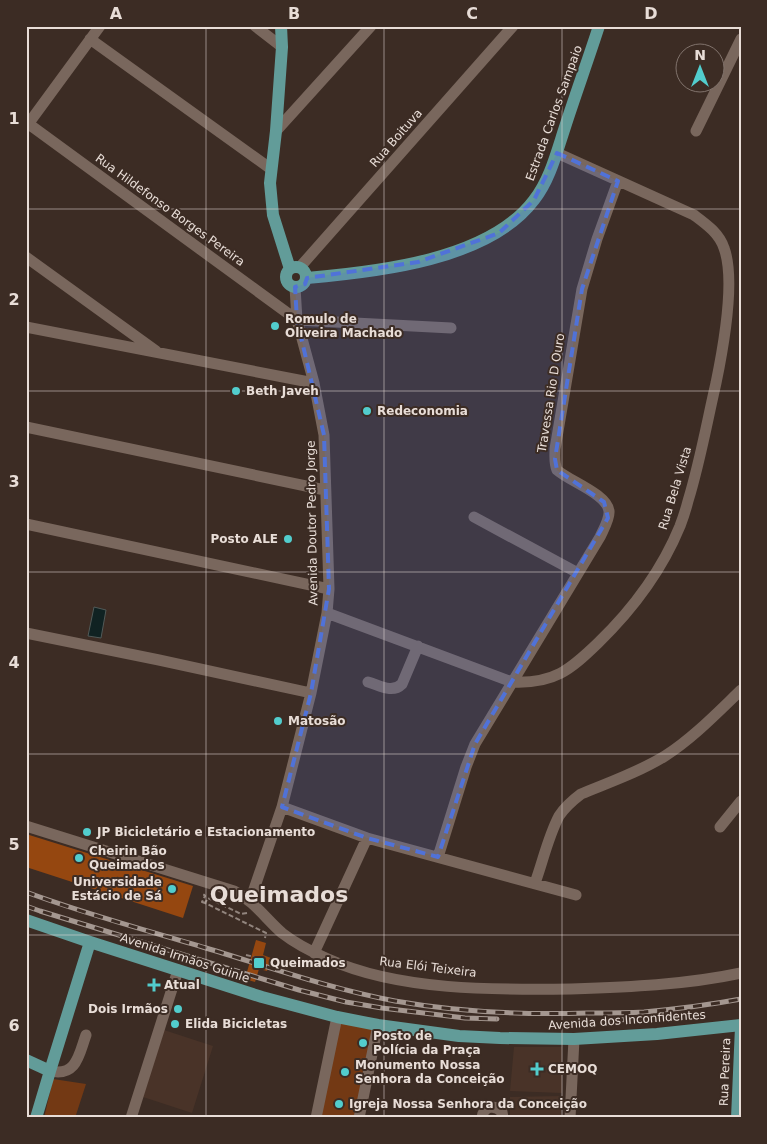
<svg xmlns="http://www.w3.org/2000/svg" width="767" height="1144" viewBox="0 0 767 1144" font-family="'DejaVu Sans',sans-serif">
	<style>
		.built { fill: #493328 }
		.green { fill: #733914 }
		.water { fill: #102222; stroke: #515a58 }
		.building { fill: #954710 }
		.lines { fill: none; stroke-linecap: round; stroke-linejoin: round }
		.path { stroke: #92857e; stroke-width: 2; stroke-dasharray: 5 2.5; stroke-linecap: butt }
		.minor { stroke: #79675d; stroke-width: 11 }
		.major { stroke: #629c99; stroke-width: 12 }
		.rail-casing { stroke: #a49790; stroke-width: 5 }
		.rail { stroke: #3c2c24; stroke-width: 3; stroke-dasharray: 9; stroke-linecap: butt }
		.marked { fill: #5072d8; fill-opacity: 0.2; stroke: #5072d8; stroke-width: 4; stroke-dasharray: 10 6; stroke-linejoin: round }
		.grid { fill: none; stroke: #e8ddd7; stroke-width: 1; stroke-opacity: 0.55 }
		.poi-dot { fill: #52cdcd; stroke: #3c2c24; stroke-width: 2 }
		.labels { text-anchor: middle; stroke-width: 4; stroke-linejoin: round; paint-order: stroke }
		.street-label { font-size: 12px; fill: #e8ddd7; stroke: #3c2c24 }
		.poi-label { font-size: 12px; font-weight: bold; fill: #e8ddd7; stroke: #3c2c24; text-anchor: start }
		.town-label { font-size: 22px; font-weight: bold; fill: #e8ddd7; stroke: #3c2c24 }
		.neatline { fill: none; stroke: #e8ddd7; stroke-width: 2 }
		.grid-label { font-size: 16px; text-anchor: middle; font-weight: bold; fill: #e8ddd7 }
	</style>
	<rect width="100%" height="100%" fill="#3c2c24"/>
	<path class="built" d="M164 1030 213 1046 192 1113 143 1097Z
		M514 1047H562V1093L510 1091Z
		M561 1096V1118H510V1097Z"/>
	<path class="green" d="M337 1017 378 1025 359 1118H316Z
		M53 1079 86 1084 75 1118H44Z"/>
	<path class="water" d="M94 607 106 610 101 638 88 636Z"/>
	<path class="building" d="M26 834 193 886 183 918 26 867Z
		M256 940 266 943 263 955 271 958 267 971 259 969 255 982 245 979Z"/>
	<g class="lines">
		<path class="path" d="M205 903 202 902 205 896 204 895 206 892
			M247 913 241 914 208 898 205 903 266 933 265 938
			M246 955 259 958"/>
		<path class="minor" d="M255 26 282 47
			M90 39 271 169
			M26 122 297 320 451 328
			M26 127 100 26
			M276 131 371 26
			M696 131 741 39
			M26 257 156 351
			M300 267 513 26
			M26 327 314 383
			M26 427 325 490
			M474 517 578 573
			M26 524 329 589
			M327 613 512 682C554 684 570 670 598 643 632 610 662 570 680 526 683 518 686 509 688 501 700 462 707 422 716 383 723 349 736 280 724 248 719 233 706 224 694 215L557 153
			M26 633 159 660 311 693
			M368 682C379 685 392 694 402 684L418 646
			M282 807 367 838 576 895
			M26 826 234 891C254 901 266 919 282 933 296 944 312 952 328 959 399 991 495 990 571 989 628 987 685 985 741 973
			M720 827 741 801
			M438 857 466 767 475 744 600 537C603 530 610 519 609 511 607 494 569 481 557 470 554 463 555 456 555 449L582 289 597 239 618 181
			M535 883C543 861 548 837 559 816 565 807 573 800 581 794 610 782 639 772 665 756 693 738 717 713 741 690
			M250 901 282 807 311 693 327 613 329 589 324 435 314 383 297 320 295 287
			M314 953 367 838
			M50 1071C77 1077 79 1054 86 1035
			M131 1118 178 970
			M316 1118 337 1017
			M359 1118 378 1025
			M482 1118C483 1106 494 1104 502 1112L503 1118
			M570 1118 574 1039"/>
		<path class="major" d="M281 26 282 47 276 131 270 183 273 215 290 269
			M286 277a10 10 0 1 1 20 0a10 10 0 1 1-20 0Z
			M307 278C377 272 489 260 534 200 550 180 557 151 565 127 576 93 588 60 599 26
			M26 920 90 942 262 997 337 1017 378 1025 459 1036 500 1038 574 1039 657 1034 741 1025
			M26 1060 50 1071
			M36 1118 50 1071 90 942
			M737 1118 741 1027"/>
		<g class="rail-casing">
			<path id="rail" d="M26 892C85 914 146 930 206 948 269 967 331 989 395 1001 458 1012 523 1015 587 1013 606 1013 625 1013 644 1012 676 1009 709 1005 741 999
				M26 906 40 911 299 990 346 1002 382 1008 465 1018 497 1019
				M614 1020 644 1019 667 1016"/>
		</g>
		<use href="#rail" class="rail"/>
	</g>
	<path class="marked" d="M557 153 618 181 582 289 555 459 557 470 604 502 608 518 475 744 438 857 367 838 282 807 311 693 329 589 324 435 297 320 295 287 305 284 307 278 418 262 499 233 534 200Z"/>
	<path class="grid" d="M206 26V1118M384 26V1118M562 26V1118M26 209H741M26 391H741M26 572H741M26 754H741M26 935H741"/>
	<g class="poi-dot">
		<circle cx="275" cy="326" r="5"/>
		<circle cx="236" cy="391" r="5"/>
		<circle cx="367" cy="411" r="5"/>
		<circle cx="288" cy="539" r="5"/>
		<circle cx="278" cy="721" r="5"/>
		<circle cx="87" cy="832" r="5"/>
		<circle cx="79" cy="858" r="5"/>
		<circle cx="172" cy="889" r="5"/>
		<rect x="253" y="957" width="12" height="12" rx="2.5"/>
		<path d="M151.5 977.5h5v5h5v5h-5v5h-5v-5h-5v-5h5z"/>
		<circle cx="178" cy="1009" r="5"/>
		<circle cx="175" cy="1024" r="5"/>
		<circle cx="363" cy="1043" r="5"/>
		<path d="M534.5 1061.5h5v5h5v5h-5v5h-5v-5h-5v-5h5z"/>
		<circle cx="345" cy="1072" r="5"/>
		<circle cx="339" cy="1104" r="5"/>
	</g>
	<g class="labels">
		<g class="street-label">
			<text transform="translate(554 113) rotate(-70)" y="4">Estrada Carlos Sampaio</text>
			<text transform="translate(396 138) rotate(-49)" y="4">Rua Boituva</text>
			<text transform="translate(170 210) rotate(36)" y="4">Rua Hildefonso Borges Pereira</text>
			<text transform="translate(551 393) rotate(-81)" y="4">Travessa Rio D Ouro</text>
			<text transform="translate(675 488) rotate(-73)" y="4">Rua Bela Vista</text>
			<text transform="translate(312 523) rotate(-91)" y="4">Avenida Doutor Pedro Jorge</text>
			<text transform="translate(185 958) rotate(18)" y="4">Avenida Irmãos Guinle</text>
			<text transform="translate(428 967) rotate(7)" y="4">Rua Elói Teixeira</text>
			<text transform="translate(627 1020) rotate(-4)" y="4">Avenida dos Inconfidentes</text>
			<text transform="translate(725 1072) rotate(-88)" y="4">Rua Pereira</text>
		</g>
		<g class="poi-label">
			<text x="285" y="323">Romulo de<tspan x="285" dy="14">Oliveira Machado</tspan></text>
			<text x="246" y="395">Beth Javeh</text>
			<text x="377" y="415">Redeconomia</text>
			<text x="278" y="543" text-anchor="end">Posto ALE</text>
			<text x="288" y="725">Matosão</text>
			<text x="97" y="836">JP Bicicletário e Estacionamento</text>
			<text x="89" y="855">Cheirin Bão<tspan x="89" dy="14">Queimados</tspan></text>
			<text x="162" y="886" text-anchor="end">Universidade<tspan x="162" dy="14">Estácio de Sá</tspan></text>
			<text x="270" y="967">Queimados</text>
			<text x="164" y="989">Atual</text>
			<text x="168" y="1013" text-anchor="end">Dois Irmãos</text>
			<text x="185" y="1028">Elida Bicicletas</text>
			<text x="373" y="1040">Posto de<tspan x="373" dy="14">Polícia da Praça</tspan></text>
			<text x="355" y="1069">Monumento Nossa<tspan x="355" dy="14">Senhora da Conceição</tspan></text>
			<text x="548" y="1073">CEMOQ</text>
			<text x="349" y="1108">Igreja Nossa Senhora da Conceição</text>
		</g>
		<g class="town-label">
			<text x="279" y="902">Queimados</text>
		</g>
	</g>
	<rect width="767" height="1144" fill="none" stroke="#3c2c24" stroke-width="55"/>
	<g transform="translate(700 68)"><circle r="24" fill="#3c2c24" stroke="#81736c"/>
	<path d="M0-4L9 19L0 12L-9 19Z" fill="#52cdcd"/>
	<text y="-8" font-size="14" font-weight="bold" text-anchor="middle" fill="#e8ddd7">N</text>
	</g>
	<rect x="28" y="28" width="712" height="1088" class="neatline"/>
	<g class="grid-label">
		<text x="116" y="19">A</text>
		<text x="294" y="19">B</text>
		<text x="472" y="19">C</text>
		<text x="651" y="19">D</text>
		<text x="14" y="124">1</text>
		<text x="14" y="305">2</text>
		<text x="14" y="487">3</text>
		<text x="14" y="668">4</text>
		<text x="14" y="850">5</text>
		<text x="14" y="1031">6</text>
	</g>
</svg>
